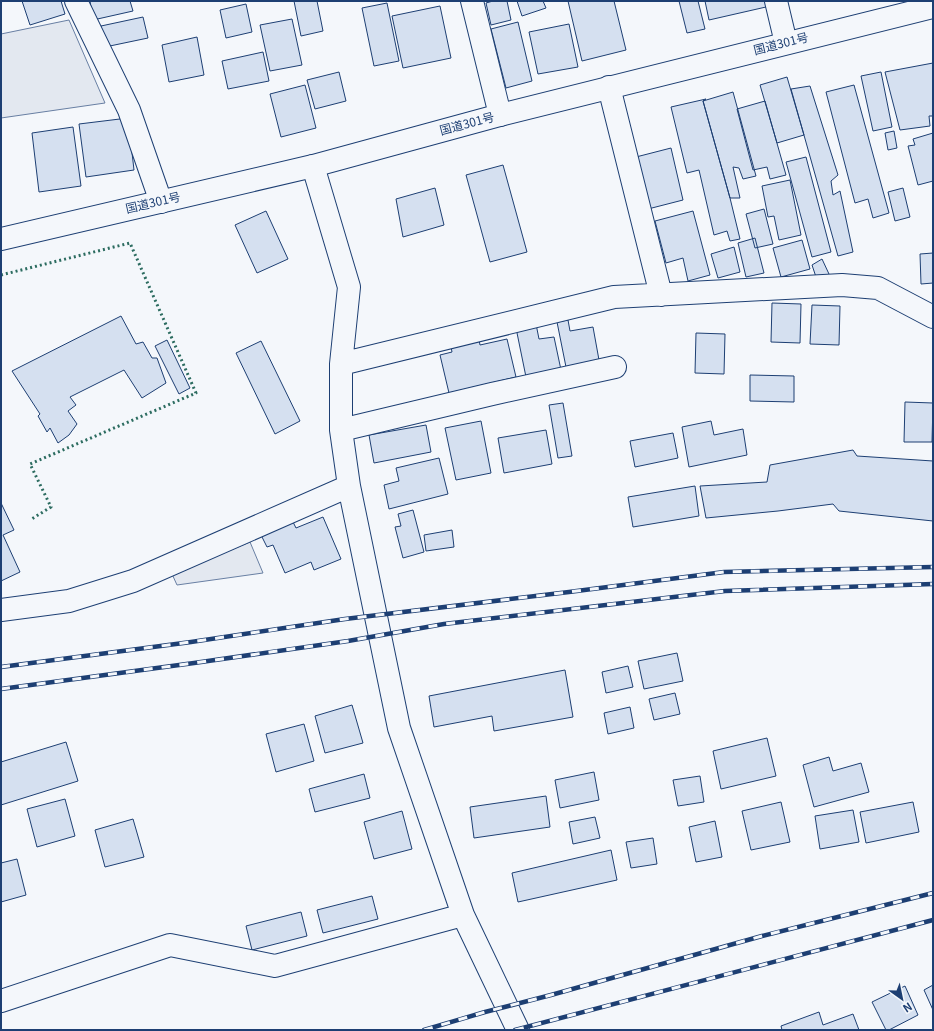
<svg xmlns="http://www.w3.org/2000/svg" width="934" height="1031" viewBox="0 0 934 1031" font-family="Georgia,'Noto Sans JP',serif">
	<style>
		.parking { fill: #e3e8f0; stroke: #687fa3 }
		.building { fill: #d5e0f0; stroke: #1d3f73 }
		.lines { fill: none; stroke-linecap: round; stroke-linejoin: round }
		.minor-casing { stroke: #1d3f73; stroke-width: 24 }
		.highway-casing { stroke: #1d3f73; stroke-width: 24 }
		.minor { stroke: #f4f7fb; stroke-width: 22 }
		.highway { stroke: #f4f7fb; stroke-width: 22 }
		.rail-casing { stroke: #1d3f73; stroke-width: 4.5 }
		.rail { stroke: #f4f7fb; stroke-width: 3; stroke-dasharray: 9; stroke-linecap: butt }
		.hedge { stroke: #2c6c60; stroke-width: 3; stroke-dasharray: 2 3; stroke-linecap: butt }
		.labels { text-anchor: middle; stroke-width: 3; stroke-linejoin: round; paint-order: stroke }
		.street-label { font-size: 12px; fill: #1d3f73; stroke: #f4f7fb }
	</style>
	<rect width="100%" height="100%" fill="#f4f7fb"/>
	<path class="parking" d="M69 20 105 103 1 118V34Z
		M250 542 263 573 177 585 172 574Z"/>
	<path class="building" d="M22 1H61L65 14 30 25Z
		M90 1H130L133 11 93 20Z
		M294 1H317L323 31 301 36Z
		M493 1H507L511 20 491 25 486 3Z
		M517 1H543L546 8 522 16Z
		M568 1H614L626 50 582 61Z
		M679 1H698L705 29 687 33Z
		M705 1H765L766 7 709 20Z
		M387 3 399 61 374 66 362 8Z
		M246 4 252 32 226 38 220 10Z
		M440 6 451 58 403 68 392 16Z
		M143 17 148 38 105 47 101 26Z
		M292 19 302 65 270 71 260 25Z
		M518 22 532 81 506 88 491 29Z
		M569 24 578 67 538 74 529 32Z
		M197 37 204 75 169 82 162 45Z
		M263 52 269 81 228 89 222 61Z
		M933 63V116H929L930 126 900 130 885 72Z
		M339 72 346 101 315 109 307 80Z
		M881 72 892 127 873 131 861 76Z
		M787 77 804 135 777 143 760 85Z
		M305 85 316 128 281 137 270 94Z
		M854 85 889 213 873 218 868 199 855 203 826 92Z
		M810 86 838 175 831 181 833 195 840 191 853 252 838 256 791 89Z
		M733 92 756 176 743 179 739 168 733 167 740 198H730L703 101Z
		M706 99 703 101 730 198 740 239 730 241 727 231 714 235 699 170 687 173 671 107Z
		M765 101 786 175 770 179 767 167 753 170 737 109Z
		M128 118 134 170 86 177 79 124Z
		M73 127 81 186 39 192 32 133Z
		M894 131 897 148 888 150 885 133Z
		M933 133V181L918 185 908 146 915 145 913 139Z
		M671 148 683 200 648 209 636 157Z
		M806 157 831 252 812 257 786 162Z
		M503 165 527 252 490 262 466 175Z
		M790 180 801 235 779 240 774 216 768 217 762 186Z
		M435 188 444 225 403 237 396 199Z
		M903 188 910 217 895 221 888 192Z
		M764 209 773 244 755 248 746 214Z
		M266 211 288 259 257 273 235 225Z
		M693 211 710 275 688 281 683 258 666 263 655 221Z
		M755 238 764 273 746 277 738 243Z
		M802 240 810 269 781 277 773 248Z
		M734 247 740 272 718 278 711 254Z
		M933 253V283L921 284 920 254Z
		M822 259 829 274 817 280 812 265Z
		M772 303 801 304 800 343 771 342Z
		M812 305 840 306 839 345 810 344Z
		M121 316 136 344 143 342 152 358H157L166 383 142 398 124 370 70 397 76 405 68 411 77 424 69 435 58 443 50 428 47 432 38 416 40 414 12 371Z
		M568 320 570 331 593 327 599 360 566 367 557 322Z
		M536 324 539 339 554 337 561 370 526 377 516 328Z
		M696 333 725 334 724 374 695 373Z
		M507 339 516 377 449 393 440 355 452 352 451 347 479 340 480 345Z
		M167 340 190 388 179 394 155 346Z
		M261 341 300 421 275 434 236 353Z
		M750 375 794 376V402L750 401Z
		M905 402 933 403 932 442H904Z
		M563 403 572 456 558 458 549 405Z
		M481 421 491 473 456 480 445 428Z
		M711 421 714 435 743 429 747 455 689 467 682 427Z
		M426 425 431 452 374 463 369 435Z
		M546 430 552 464 504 473 498 438Z
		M673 433 678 458 635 467 630 441Z
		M853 450 857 456 933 461V521L839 511 833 504 778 511 706 518 700 486 767 482 770 465Z
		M439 458 448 494 389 509 384 485 399 481 396 468Z
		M695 486 699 516 633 527 628 497Z
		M1 503 14 530 3 535 20 572 1 581Z
		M413 510 424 552 403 558 395 527 401 526 398 514Z
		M323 517 341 559 314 570 311 562 285 573 273 545 267 547 261 535 293 522 296 528Z
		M452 530 454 547 426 551 424 535Z
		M677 653 683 681 644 689 638 661Z
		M628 666 633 687 606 693 602 672Z
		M565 670 573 717 494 731 492 716 434 727 429 696Z
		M675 693 680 714 654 720 649 699Z
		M352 705 363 743 325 753 315 716Z
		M630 707 634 728 608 734 604 713Z
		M304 724 314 761 276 772 266 734Z
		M767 738 776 776 721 789 713 751Z
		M66 742 78 781 1 805V762Z
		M829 757 833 771 861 763 869 792 814 807 803 765Z
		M594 772 599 800 560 808 555 780Z
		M364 774 370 798 315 812 309 789Z
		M700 776 704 802 678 806 673 780Z
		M546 796 550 827 474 838 470 807Z
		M65 799 75 836 37 847 27 809Z
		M781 802 790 842 751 850 742 811Z
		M913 802 919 832 866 843 860 812Z
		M853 810 859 842 820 849 815 816Z
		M402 811 412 849 374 859 364 822Z
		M595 817 600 838 573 844 569 822Z
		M133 819 144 857 105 867 95 830Z
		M715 821 722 857 696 862 689 827Z
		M653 838 657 864 631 868 626 842Z
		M611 850 617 880 518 902 512 873Z
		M17 859 26 895 1 902V863Z
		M372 896 378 919 323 933 317 910Z
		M301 912 307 936 252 950 246 926Z
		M933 985V1010L924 990Z
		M905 986 918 1015 889 1030H886L872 1002Z
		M819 1012 823 1025 853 1014 859 1030H782L781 1026Z"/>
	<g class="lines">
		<g class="minor-casing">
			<path id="minor" d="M76 1 129 110 161 202
				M472 1 500 115
				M776 1 786 43
				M609 87 661 295
				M313 166 349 287 341 364V430L349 486 399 728 463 915 518 1030
				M341 364 614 297 842 285 878 288 933 317
				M341 430 492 394 615 367
				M1 610 69 601 133 581 349 486
				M1 1001 170 945 275 966 463 915"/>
		</g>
		<g class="highway-casing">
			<path id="highway" d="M1 239 313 166 500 115 933 7"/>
		</g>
		<use href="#minor" class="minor"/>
		<use href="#highway" class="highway"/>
		<g class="rail-casing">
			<path id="rail" d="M1 667 191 642 345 619 569 592 724 572 933 567
				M1 689 194 663 348 641 444 624 725 591 933 584
				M424 1030 485 1012 551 995 762 936 933 893
				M515 1030 933 920"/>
		</g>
		<use href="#rail" class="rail"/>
		<path class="hedge" d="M1 275 130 243 196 393 30 464 51 507 30 520"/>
	</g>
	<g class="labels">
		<g class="street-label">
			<text transform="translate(781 44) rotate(-14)" y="4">国道301号</text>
			<text transform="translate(467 124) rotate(-15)" y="4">国道301号</text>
			<text transform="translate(153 203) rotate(-13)" y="4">国道301号</text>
		</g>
	</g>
	<rect width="934" height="1031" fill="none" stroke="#1d3f73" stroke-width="4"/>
	<g transform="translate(902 999) rotate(147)" stroke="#f4f7fb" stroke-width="3" paint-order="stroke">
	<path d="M0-3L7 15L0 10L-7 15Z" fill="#1d3f73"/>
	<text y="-6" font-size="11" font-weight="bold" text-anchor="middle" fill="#1d3f73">N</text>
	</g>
</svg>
